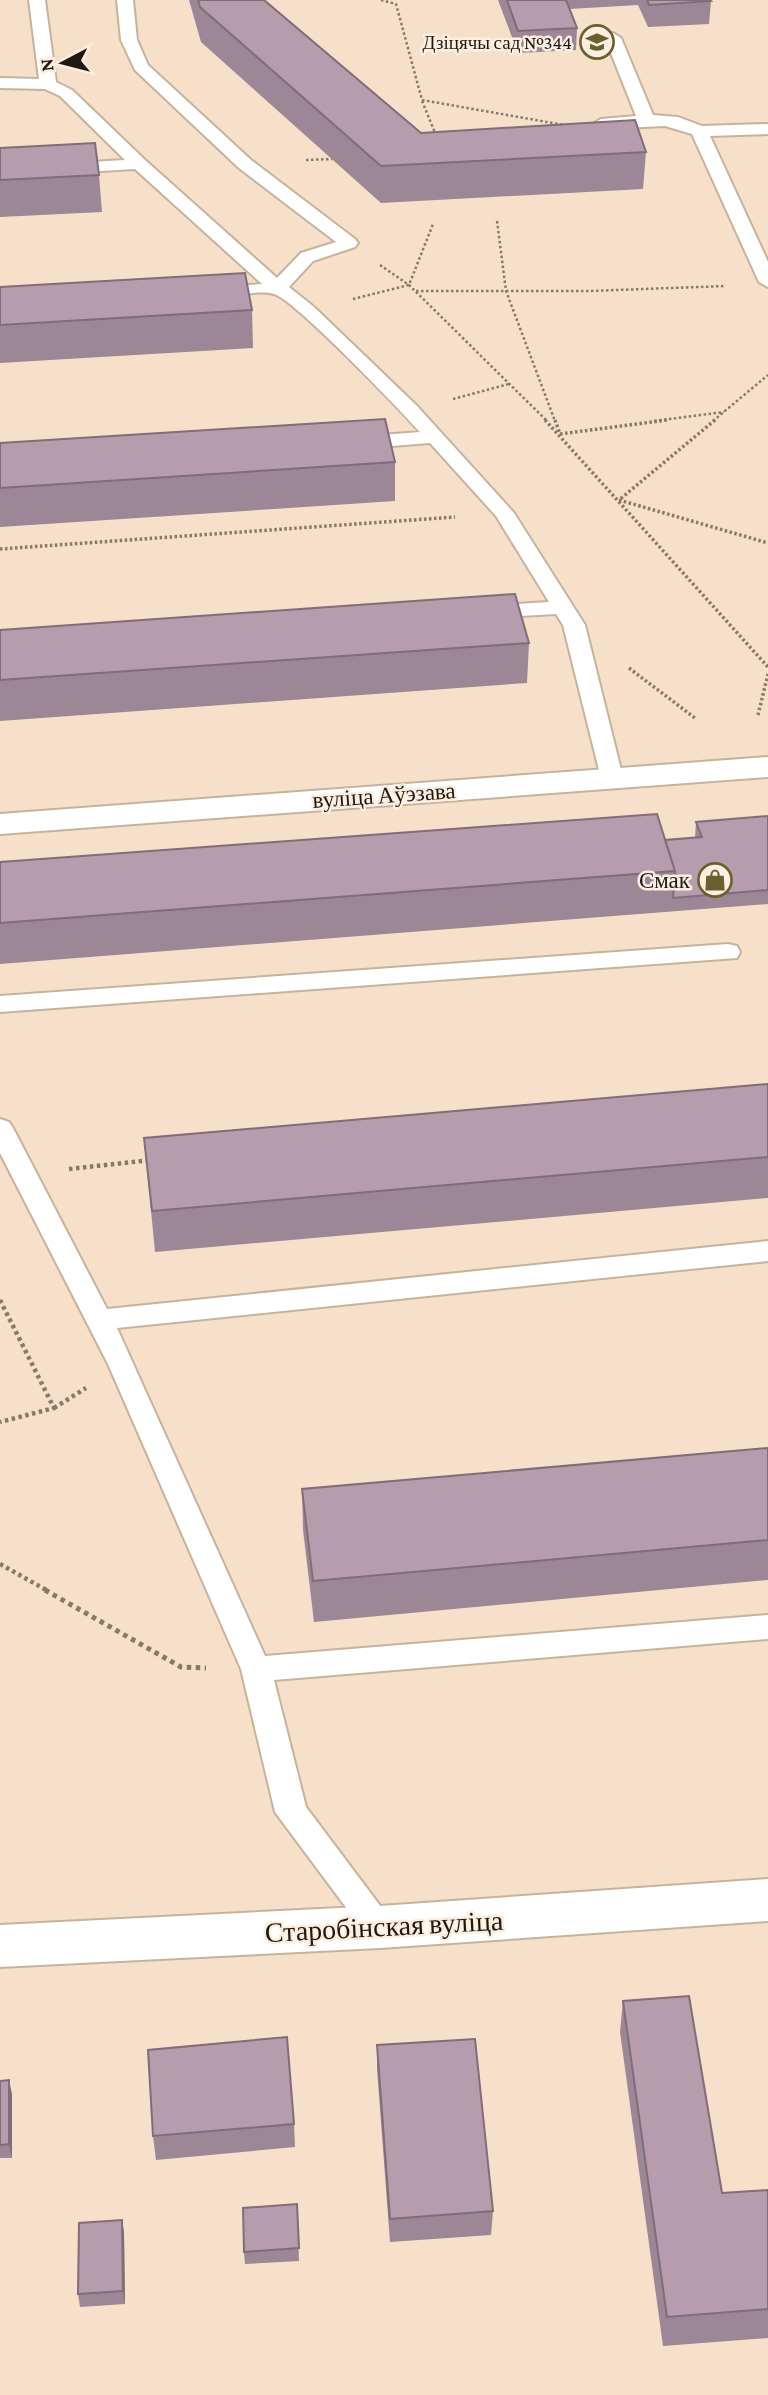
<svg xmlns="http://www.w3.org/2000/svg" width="768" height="2395" viewBox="0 0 768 2395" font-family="'Crimson Pro',serif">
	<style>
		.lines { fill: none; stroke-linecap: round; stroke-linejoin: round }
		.service-casing { stroke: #c7b29c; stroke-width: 4 }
		.minor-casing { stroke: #c7b29c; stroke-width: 4 }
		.tertiary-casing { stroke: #c7b29c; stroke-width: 4 }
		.path-far3 { stroke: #877869; stroke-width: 2.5; stroke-dasharray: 2.5 2.5; stroke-linecap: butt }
		.path-far2 { stroke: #877869; stroke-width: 3.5; stroke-dasharray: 2.5 2.5; stroke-linecap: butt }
		.path-far1 { stroke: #877869; stroke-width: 4.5; stroke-dasharray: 3.5 3.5; stroke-linecap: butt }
		.path { stroke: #877869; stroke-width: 5; stroke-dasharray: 4.5 4.5; stroke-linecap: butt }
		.service { fill: #fff; fill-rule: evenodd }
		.minor { fill: #fff; fill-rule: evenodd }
		.tertiary { fill: #fff; fill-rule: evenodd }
		.wall { fill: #9d8695 }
		.shaded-wall { fill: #7f6d79 }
		.building { fill: #b69cad; stroke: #7f6d79; stroke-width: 2 }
		.labels { text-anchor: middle; stroke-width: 5; stroke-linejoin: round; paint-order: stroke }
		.far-poi-label { font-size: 19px; fill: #211911; stroke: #fcefe1; text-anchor: end }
		.street-label { font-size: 23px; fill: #211911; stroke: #fcefe1 }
		.poi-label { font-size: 23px; fill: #211911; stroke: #fcefe1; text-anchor: end }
		.near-street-label { font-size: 28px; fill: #211911; stroke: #fcefe1 }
	</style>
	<rect width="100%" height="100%" fill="#f6e0c9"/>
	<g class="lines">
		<g class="service-casing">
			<path id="service" d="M29 0H45L56 82 72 90 145 160 277 278 301 253 336 242 239 168 135 70 121 40 117 0H133L137 40 148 65 251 160 355 239 358 243 355 247 313 261 289 287 314 307 417 406 514 513 585 625 623 778 620 783 612 785 601 778 563 625 556 614 484 618 473 612 484 606 549 602 496 516 430 443 354 449 344 443 354 437 420 432C400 410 294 299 274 294 254 288 229 301 209 296L206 292 215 287 262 284 135 169 0 177V167L125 160 60 96 45 89 0 88V78L39 79Z
				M613 33 621 38 653 115 678 117 702 126 768 124V134L710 136 768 262V287L759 282 692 134 665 126 601 129 593 124 601 119 636 116 605 38Z
				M728 944 737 946 740 952 737 958 0 1012V996Z
				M0 1119 9 1122 13 1128 107 1309 768 1241V1261L117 1328 265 1656 768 1615V1639L274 1680 306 1807 396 1927 392 1937 380 1941 368 1937 275 1812 241 1669 108 1364 0 1153Z"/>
		</g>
		<g class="minor-casing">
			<path id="minor" d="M768 1879V1921L380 1948 0 1967V1925L380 1906Z"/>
		</g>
		<g class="tertiary-casing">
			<path id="tertiary" d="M768 757V777L0 834V814Z"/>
		</g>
		<path class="path-far3" d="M381 0 396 4 422 100 564 125
			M422 101 436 135
			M306 160 332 159
			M497 221 506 291 555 421
			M380 265 409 285 547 421
			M416 291H589L726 286
			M353 299 409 285 433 224
			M453 399 509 384
			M654 421 724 412
			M713 421 768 375"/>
		<path class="path-far2" d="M545 420 768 667
			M555 420 560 434 667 420
			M715 420 619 500 768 543
			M0 549 455 517
			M629 668 695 718
			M758 715 768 674"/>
		<path class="path-far1" d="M69 1169 151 1160
			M0 1300 54 1408 0 1422
			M54 1408 86 1388
			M0 1564 48 1591"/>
		<path class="path" d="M45 1590 181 1667 206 1668"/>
		<use href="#service" class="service"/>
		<use href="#minor" class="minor"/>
		<use href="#tertiary" class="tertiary"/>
	</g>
	<path class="wall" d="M189 0H264L421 133 646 152 643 189 381 203 201 42Z
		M498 0H710L711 1 709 24 648 27 638 5 570 9 577 28 576 50 518 53Z
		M0 148 99 175 102 212 0 217Z
		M0 287 252 310 253 348 0 363Z
		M0 443 395 462V501L0 527Z
		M0 630 529 643 527 683 0 721Z
		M768 816V904L0 964V862L665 840 695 838 696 822Z
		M768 1084V1198L155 1252 144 1138Z
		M768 1448V1580L314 1622 303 1530 302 1489Z
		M623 2001 722 2193 768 2190V2338L663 2346 620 2032Z
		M377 2045 493 2211 491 2235 390 2242 377 2069Z
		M0 2081 12 2094V2158H0Z
		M294 2124 295 2147 156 2160 153 2136Z
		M297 2204 299 2261 245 2264 244 2252Z
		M122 2220 124 2233 125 2304 80 2307 78 2294Z"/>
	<path class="shaded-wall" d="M9 2080 12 2094V2158L9 2144Z
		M122 2220 124 2233 125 2304 123 2291Z"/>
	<path class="building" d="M198 0H264L421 133 635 120 646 152 381 166 200 7Z
		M507 0H566L577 28 518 31Z
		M647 0H710L711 1 649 5Z
		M95 143 99 175 0 180V148Z
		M245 273 252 310 0 325V287Z
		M385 419 395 462 0 488V443Z
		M515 594 529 643 0 680V630Z
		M657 814 675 871 0 923V862Z
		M768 816V890L673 898 675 871 665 840 702 837 696 822Z
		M768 1084V1157L152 1211 144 1138Z
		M768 1448V1540L313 1581 302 1489Z
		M689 1996 722 2193 768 2190V2309L667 2317 623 2001Z
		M287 2037 294 2124 153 2136 148 2050Z
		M475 2039 493 2211 390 2219 377 2045Z
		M9 2080V2144L0 2145V2081Z
		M297 2204 299 2248 244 2252 243 2208Z
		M122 2220 123 2291 78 2294 79 2223Z"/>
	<defs>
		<g id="school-ring" transform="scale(1.75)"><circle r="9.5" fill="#fcefe1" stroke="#6b602d" stroke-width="1.5"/><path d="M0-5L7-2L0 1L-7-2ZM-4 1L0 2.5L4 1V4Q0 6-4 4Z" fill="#6b602d"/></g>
		<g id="shop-ring" transform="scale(1.75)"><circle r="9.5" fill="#fcefe1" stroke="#6b602d" stroke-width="1.5"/><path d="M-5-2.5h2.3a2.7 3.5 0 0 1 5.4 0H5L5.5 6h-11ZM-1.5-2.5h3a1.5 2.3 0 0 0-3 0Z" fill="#6b602d"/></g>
	</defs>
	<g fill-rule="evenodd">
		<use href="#school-ring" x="597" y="42"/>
		<use href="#shop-ring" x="715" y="880"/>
	</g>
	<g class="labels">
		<g class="far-poi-label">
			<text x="572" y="49">Дзіцячы сад №344</text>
		</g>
		<g class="street-label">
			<text transform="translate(384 795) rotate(-4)" y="8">вуліца Аўэзава</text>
		</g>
		<g class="poi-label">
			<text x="690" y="888">Смак</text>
		</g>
		<g class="near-street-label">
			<text transform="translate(384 1926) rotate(-3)" y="10">Старобінская вуліца</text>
		</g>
	</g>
	<g transform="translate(63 63) rotate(263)" stroke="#fcefe1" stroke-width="5" paint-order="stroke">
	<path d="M0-5L12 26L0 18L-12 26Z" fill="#211911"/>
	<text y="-10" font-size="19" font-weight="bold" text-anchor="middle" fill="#211911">N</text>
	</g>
</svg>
